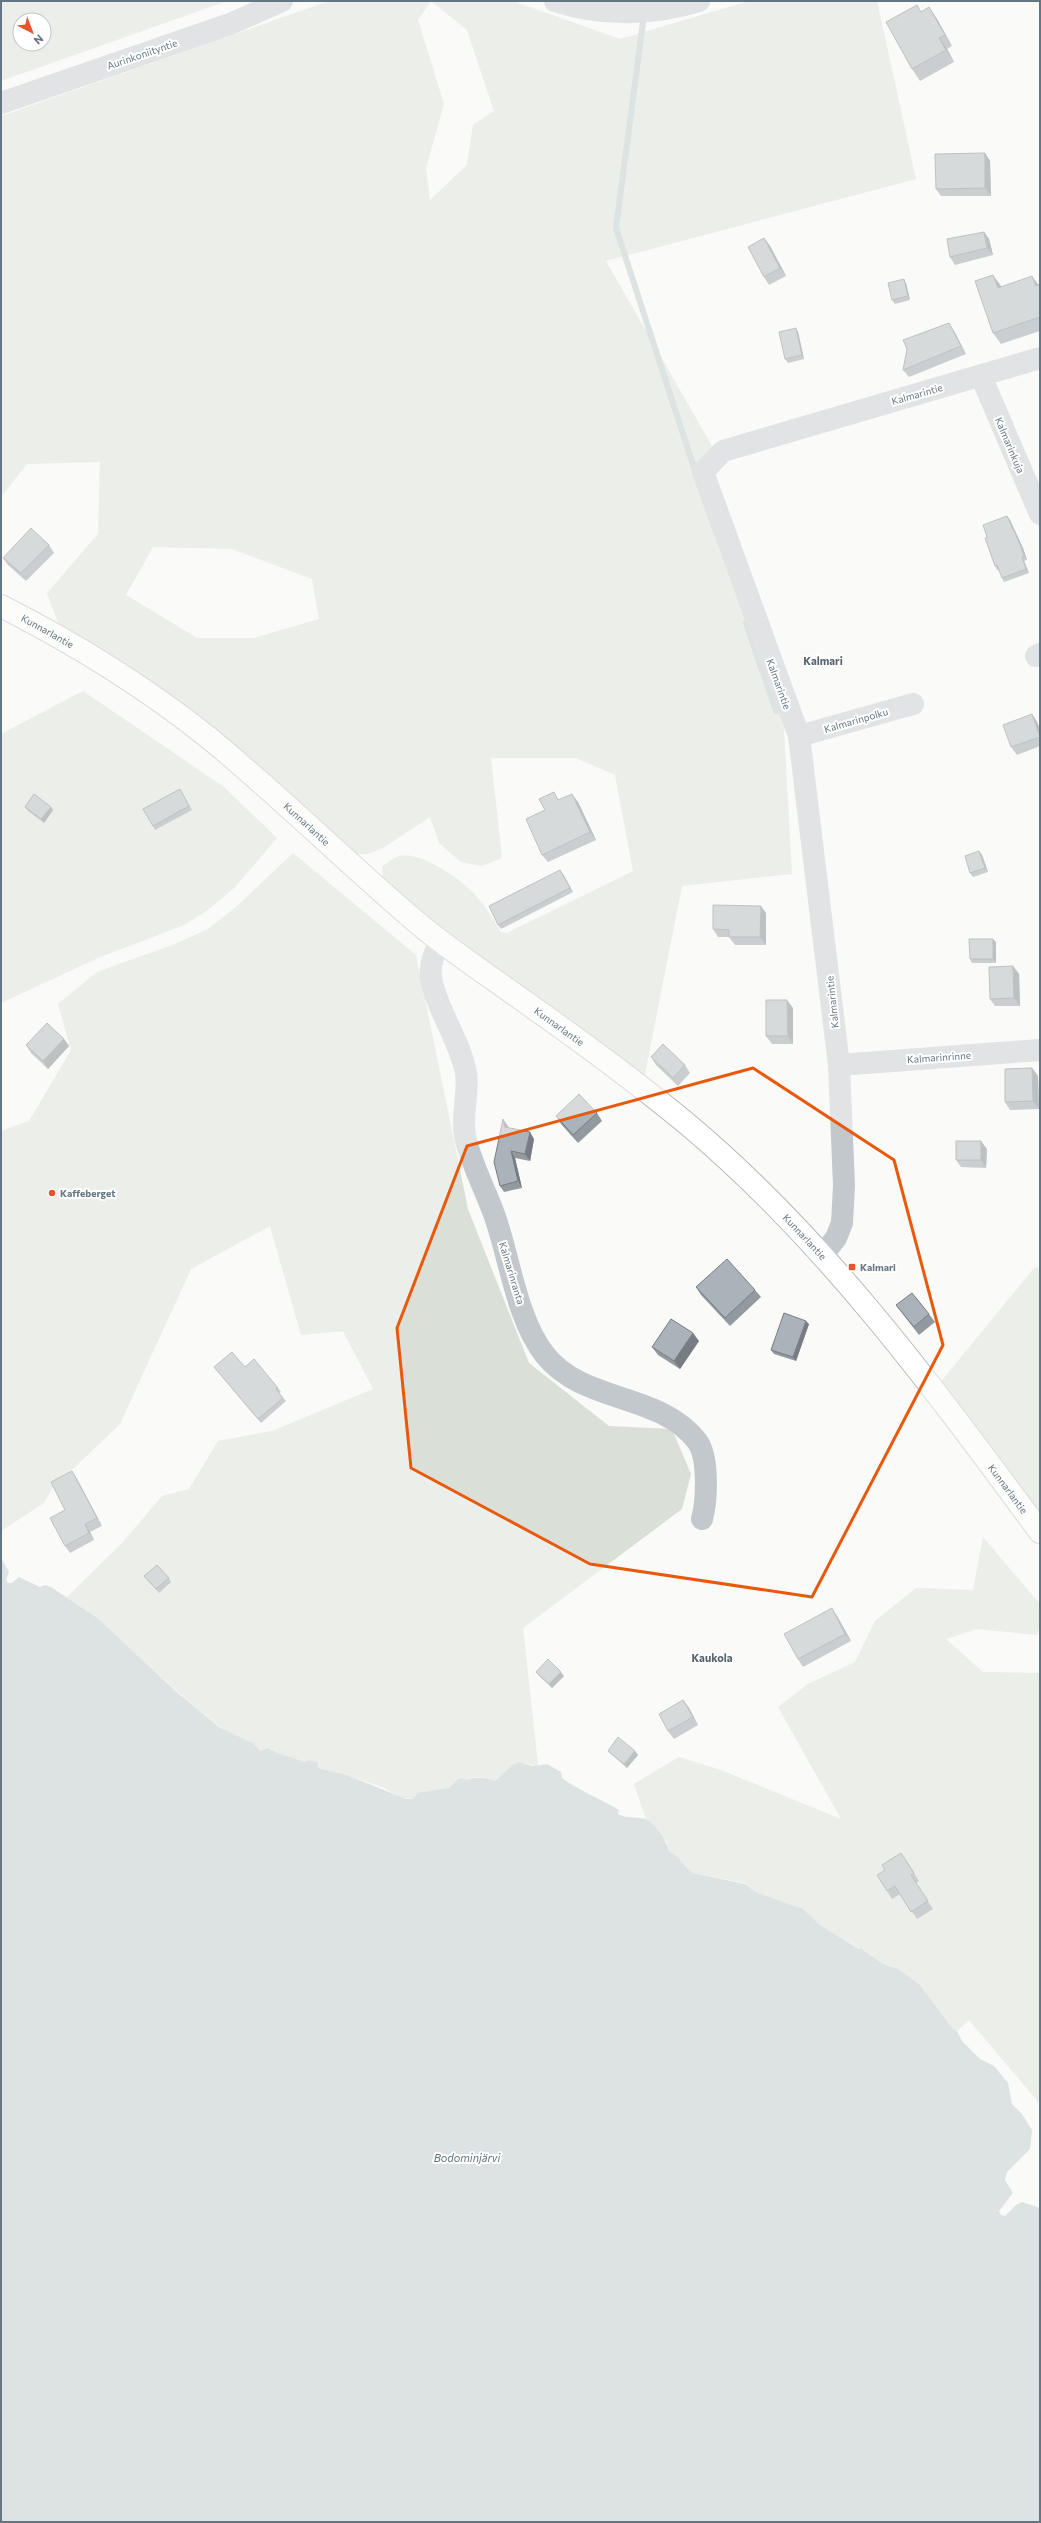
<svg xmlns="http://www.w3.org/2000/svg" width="1041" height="2523" viewBox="0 0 1041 2523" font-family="Commissioner,sans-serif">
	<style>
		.green { fill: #dadfd7; fill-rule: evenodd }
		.water { fill: #bbc7cb }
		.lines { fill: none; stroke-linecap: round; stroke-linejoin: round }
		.stream { stroke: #bbc7cb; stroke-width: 6 }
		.major-casing { stroke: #b5babe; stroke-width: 24 }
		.minor { stroke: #c3c8cc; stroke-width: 22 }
		.major { stroke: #fff; stroke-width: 22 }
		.wall { fill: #929a9f }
		.shaded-wall { fill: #777d82 }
		.building { fill: #aab3b9; stroke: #777d82 }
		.marked { fill: none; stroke: #e8590c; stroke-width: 3; stroke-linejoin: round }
		.poi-dot { fill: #e4572e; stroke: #fff; stroke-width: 1.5 }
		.labels { text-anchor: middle; stroke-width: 4; stroke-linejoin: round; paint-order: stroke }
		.street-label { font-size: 10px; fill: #657683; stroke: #fff }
		.poi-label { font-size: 10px; font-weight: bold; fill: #657683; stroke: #fff; text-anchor: start }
		.neighbourhood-label { font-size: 11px; font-weight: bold; fill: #57646e; stroke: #fff }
		.water-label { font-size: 11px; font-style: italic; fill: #60757c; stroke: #fff }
	</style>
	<rect width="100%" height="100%" fill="#fafaf8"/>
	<path class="green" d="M1 1H227L1 81ZM20 20H44V44H20Z
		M329 1H513L620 39 749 1H877L916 179 606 261 712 446 696 481 783 712 792 874 682 886 644 1079 424 918 384 884 382 867C388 862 393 858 400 856 417 851 456 876 468 888 482 900 491 916 501 932L507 933 633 871 615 775 576 758H491L502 858 482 866 461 862 439 843 430 817 383 848 368 854H351L60 628 47 593 98 534 100 462 27 464 1 497V116ZM431 1 467 30 494 111 473 125 467 165 430 200 426 168 444 104 418 20ZM153 547 232 549 312 579 319 619 254 638H197L126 595Z
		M83 691 224 787 277 838 235 887 208 910 184 925 98 958 1 1003V734Z
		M293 853 416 955 468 1209 529 1363 609 1426 672 1429 691 1474 682 1509 523 1628 538 1765C532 1766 531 1764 526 1763 513 1761 504 1773 495 1781L487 1778 476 1777 466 1780 463 1778 458 1779 449 1788 420 1794 413 1799 399 1797 385 1788 347 1775 318 1768V1762L309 1760 304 1762C291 1756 279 1755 267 1749L261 1751C248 1739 232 1737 219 1726 166 1685 122 1636 66 1598L122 1543 162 1496 189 1489 218 1441 272 1431 373 1389 343 1331 301 1335 270 1226 191 1269 120 1424 52 1489 44 1503 1 1531V1131L29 1121 71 1050 58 1004 97 972 175 944 208 929 236 907Z
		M1040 1267V1518L939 1384 1034 1268Z
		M983 1537 1040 1604V1625L1037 1635 977 1629 946 1639 983 1672 1040 1673V2104L969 2020 957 2031 953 2029 920 1985 898 1969 883 1964 862 1948 860 1949 820 1925 803 1909 756 1892 745 1883 693 1873C683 1866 681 1857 669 1851L667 1842 646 1819 634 1784 679 1757 721 1770 841 1819 778 1707 808 1684 855 1662 875 1621 916 1588 973 1590Z"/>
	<path class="water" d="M1 1558 9 1572 6 1580 8 1583H12L19 1577 40 1587 45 1585 51 1587 97 1618 178 1693 219 1727 252 1743 261 1751 267 1748C279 1755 291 1756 304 1762L309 1760 318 1762V1768L347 1775 406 1799H413L418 1793 449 1788 458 1779 463 1778 466 1780C477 1777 485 1777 495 1781L512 1765 520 1762 532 1766 547 1764 561 1772 562 1778C580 1791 601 1799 619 1810L618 1814C626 1819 636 1816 645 1819 655 1823 667 1841 669 1851 681 1857 683 1866 693 1873L745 1884 756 1892 803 1909 820 1925 859 1949 861 1948 883 1964 898 1969 920 1985 953 2029 957 2031 962 2041 980 2059 994 2066 1008 2083 1012 2104 1022 2114 1032 2130 1030 2149 1007 2172 1005 2180 1013 2193 999 2211 1001 2215 1005 2216 1016 2205 1022 2202 1040 2208V2522H1Z"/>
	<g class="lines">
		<path class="stream" d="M643 22 616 228 696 474
			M746 623 776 711"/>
		<g class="major-casing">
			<g id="major">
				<path id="s1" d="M1 606C74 643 145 687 209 738 282 798 348 864 420 925 454 953 492 978 528 1004 582 1042 635 1081 686 1123 825 1239 933 1387 1040 1532"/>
			</g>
		</g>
		<path class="minor" d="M555 1C600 17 654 15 699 1
			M1 103 230 24 282 1
			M981 376 1040 514
			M1036 656 1040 654
			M799 736 913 704
			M440 941C435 952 429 965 431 978 437 1011 460 1040 466 1073 469 1093 461 1115 465 1136 469 1158 486 1192 494 1214 510 1258 516 1318 545 1355 584 1404 659 1392 697 1441 709 1457 707 1500 702 1519
			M839 1065 1040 1050
			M822 1256 836 1238 842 1223 844 1186 839 1065 799 736 703 472 723 451 1040 358"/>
		<use href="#major" class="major"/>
	</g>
	<path class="wall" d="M929 7 937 19 952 46 947 49 954 62 920 81 912 69 922 12Z
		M985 153 990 161 991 196H941L936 189Z
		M984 232 989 239 993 255 955 265 950 257Z
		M764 238 770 246 786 276 769 285 764 277Z
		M906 283 910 300 895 304 892 300Z
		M1040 284V331L1001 344 993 333 1001 286V287Z
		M954 331 966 354 909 377 903 370Z
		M798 332 804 359 788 363 785 359Z
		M1007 516 1010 520 1023 548 1027 560 1024 561 1029 573 1004 582 1002 578 999 570H997L995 566 987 537Z
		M49 545 54 553 26 581 8 565 3 558Z
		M1032 714 1037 722 1040 729V746L1017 755 1011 747Z
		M182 793 192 810 155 830 153 826Z
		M560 800 578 802 596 840 548 862 542 855Z
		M25 807H51L53 810 44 823 28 811Z
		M979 851 982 855 988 872 973 877 970 873Z
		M563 874 573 892 501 929 498 925Z
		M766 913V945H735L729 937H718L713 929Z
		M996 942V963H972L970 959Z
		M1013 966 1019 974 1020 1006H995L990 999Z
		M793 1008V1044H772L766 1036Z
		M64 1039 69 1046 48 1069 31 1053 26 1045Z
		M651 1057 685 1065 690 1073 678 1086 656 1065Z
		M1032 1068 1038 1076 1039 1109 1010 1110 1005 1102Z
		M597 1113 602 1121 578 1143 561 1124 556 1116Z
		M508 1126V1128L534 1139 530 1161 515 1158 522 1188 504 1192 500 1186Z
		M987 1149 986 1168 961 1167 956 1160Z
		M696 1287 755 1290 761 1297 730 1326 701 1295Z
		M896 1305 929 1314 935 1322 919 1335 902 1313Z
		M809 1324 796 1361 774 1354 771 1350Z
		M699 1341 680 1369 658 1355 652 1347Z
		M214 1367H245L278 1388 281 1392 279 1393 286 1401 261 1423Z
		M77 1479 102 1526 90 1532 94 1540 70 1553 65 1546V1510Z
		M144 1576 169 1578 171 1582 159 1593Z
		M837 1616 851 1641 803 1667 798 1659Z
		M536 1672 564 1676 552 1688 539 1676Z
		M683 1700 689 1708 698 1725 674 1739 668 1731Z
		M608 1751H635L638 1755 627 1768 611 1754Z
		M901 1853 919 1881 916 1883 933 1909 917 1919 900 1894 892 1899 887 1891 885 1870Z"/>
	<path class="shaded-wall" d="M929 7 937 19 952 46 945 35Z
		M939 38 947 49 954 62 946 50Z
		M985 153 990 161 991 196 985 188Z
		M984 232 989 239 993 255 987 248Z
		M764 238 770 246 786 276 780 268Z
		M993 275 1001 286 1006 300 998 288Z
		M1032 276 1040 287 1036 286Z
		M904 279 906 283 910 300 908 296Z
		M949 323 954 331 966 354 961 346Z
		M796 328 798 332 804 359 802 355Z
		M1007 516 1010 520 1023 548 1027 560 1024 556Z
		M1022 557 1024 561 1029 573 1026 569Z
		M1032 714 1037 722 1040 729V736Z
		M572 794 578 802 596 840 590 832Z
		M51 807 53 810 44 823 41 819Z
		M979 851 982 855 988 872 985 868Z
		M560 870 563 874 573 892 570 888Z
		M761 906 766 913V945L760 937Z
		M993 939 996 942V963L993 959Z
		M1013 966 1019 974 1020 1006 1014 998Z
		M787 1000 793 1008V1044L788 1036Z
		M64 1039 69 1046 48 1069 43 1061Z
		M1032 1068 1038 1076 1039 1109 1033 1101Z
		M503 1119 508 1126 509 1134 505 1127Z
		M530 1132 534 1139 530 1161 525 1154Z
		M981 1141 987 1149 986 1168 981 1160Z
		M511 1151 515 1158 522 1188 518 1181Z
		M806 1321 809 1324 796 1361 793 1357Z
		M693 1333 699 1341 680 1369 674 1361Z
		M72 1471 77 1479 102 1526 97 1518Z
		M85 1524 90 1532 94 1540 89 1533Z
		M832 1608 837 1616 851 1641 845 1634Z
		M561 1672 564 1676 552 1688 549 1684Z
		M683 1700 689 1708 698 1725 693 1717Z
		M635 1751 638 1755 627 1768 624 1764Z"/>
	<path class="building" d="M917 5 921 12 929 7 945 35 939 38 946 50 912 69 886 22Z
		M985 153V188L936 189 935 154Z
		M984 232 987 248 950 257 947 239Z
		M764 238 780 268 764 277 748 247Z
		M993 275 998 288 1032 276 1036 286 1040 284V317L993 333 975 281Z
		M904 279 908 296 892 300 888 283Z
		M949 323 961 346 903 370 907 349 903 340Z
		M796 328 802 355 785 359 779 332Z
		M1007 516 1020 544 1024 556 1022 557 1026 569 1002 578 997 565 995 566 985 538 987 537 983 525Z
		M31 528 49 545 21 573 3 558Z
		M1032 714 1040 737 1011 747 1003 725Z
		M180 789 189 806 153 826 143 809Z
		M554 792 558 800 572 794 590 832 542 855 526 819 545 810 539 799Z
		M34 794 51 807 41 819 25 807Z
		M979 851 985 868 970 873 965 856Z
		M560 870 570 888 498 925 489 906Z
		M713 905 761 906 760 937H729V930L713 929Z
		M969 939H993V959H970Z
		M1013 966 1014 998 990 999 989 967Z
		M766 1000H787L788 1036H766Z
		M47 1023 64 1039 43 1061 26 1045Z
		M663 1044 685 1065 673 1078 651 1057Z
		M1032 1068 1033 1101 1005 1102V1069Z
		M579 1094 597 1113 573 1135 556 1116Z
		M503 1119 505 1127 530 1132 525 1154 511 1151 518 1181 500 1186 494 1162Z
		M956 1141H981V1160H956Z
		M727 1259 755 1290 725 1318 696 1287Z
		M912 1293 929 1314 914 1327 896 1305Z
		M784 1313 806 1321 793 1357 771 1350Z
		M671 1319 693 1333 674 1361 652 1347Z
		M232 1352 245 1367 254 1359 278 1388 276 1389 283 1398 258 1419 214 1367Z
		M72 1471 97 1518 85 1524 89 1533 65 1546 50 1518 65 1510 51 1482Z
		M157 1565 169 1578 156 1589 144 1576Z
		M832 1608 845 1634 798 1659 784 1634Z
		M548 1659 561 1672 549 1684 536 1672Z
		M683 1700 693 1717 668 1731 659 1714Z
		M618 1737 635 1751 624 1764 608 1751Z
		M901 1853 914 1873 911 1875 928 1901 911 1912 895 1886 887 1891 877 1875 885 1870 882 1865Z"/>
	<path d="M0 0H1041V2523H0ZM753 1068 894 1160 943 1345 812 1597 590 1564 411 1468 397 1328 467 1146Z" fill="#fafaf8" fill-opacity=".55" fill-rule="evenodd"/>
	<path class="marked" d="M753 1068 894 1160 943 1345 812 1597 590 1564 411 1468 397 1328 467 1146Z"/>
	<g class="poi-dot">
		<circle cx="52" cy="1193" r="4"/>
		<rect x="848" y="1263" width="8" height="8" rx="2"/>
	</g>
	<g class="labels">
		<g class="street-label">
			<text transform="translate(142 54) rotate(-19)" y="4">Aurinkoniityntie</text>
			<text transform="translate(917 394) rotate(-16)" y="4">Kalmarintie</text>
			<text transform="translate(1010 445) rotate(67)" y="4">Kalmarinkuja</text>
			<text dy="4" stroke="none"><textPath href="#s1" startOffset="53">Kunnarlantie</textPath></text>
			<text transform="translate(779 684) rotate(70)" y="4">Kalmarintie</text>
			<text transform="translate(856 720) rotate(-16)" y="4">Kalmarinpolku</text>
			<text dy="4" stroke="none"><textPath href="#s1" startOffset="377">Kunnarlantie</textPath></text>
			<text transform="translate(832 1002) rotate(-96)" y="4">Kalmarintie</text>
			<text dy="4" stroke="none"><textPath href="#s1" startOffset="701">Kunnarlantie</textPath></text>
			<text transform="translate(939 1057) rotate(-4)" y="4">Kalmarinrinne</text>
			<text dy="4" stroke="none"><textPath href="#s1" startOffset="1025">Kunnarlantie</textPath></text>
			<text transform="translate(512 1273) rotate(73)" y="4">Kalmarinranta</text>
			<text dy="4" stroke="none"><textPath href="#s1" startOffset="1349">Kunnarlantie</textPath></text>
		</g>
		<g class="poi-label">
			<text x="60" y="1197">Kaffeberget</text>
			<text x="860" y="1271">Kalmari</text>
		</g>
		<g class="neighbourhood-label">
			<text x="823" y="665">Kalmari</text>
			<text x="712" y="1662">Kaukola</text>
		</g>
		<g class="water-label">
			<text x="467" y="2162">Bodominjärvi</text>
		</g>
	</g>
	<rect width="1041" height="2523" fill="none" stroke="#657683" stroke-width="4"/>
	<g transform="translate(32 32) rotate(138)"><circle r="19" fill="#ffffff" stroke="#c1c8cd"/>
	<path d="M0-3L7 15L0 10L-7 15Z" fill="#e4572e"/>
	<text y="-6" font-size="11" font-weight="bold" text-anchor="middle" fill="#657683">N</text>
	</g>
</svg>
